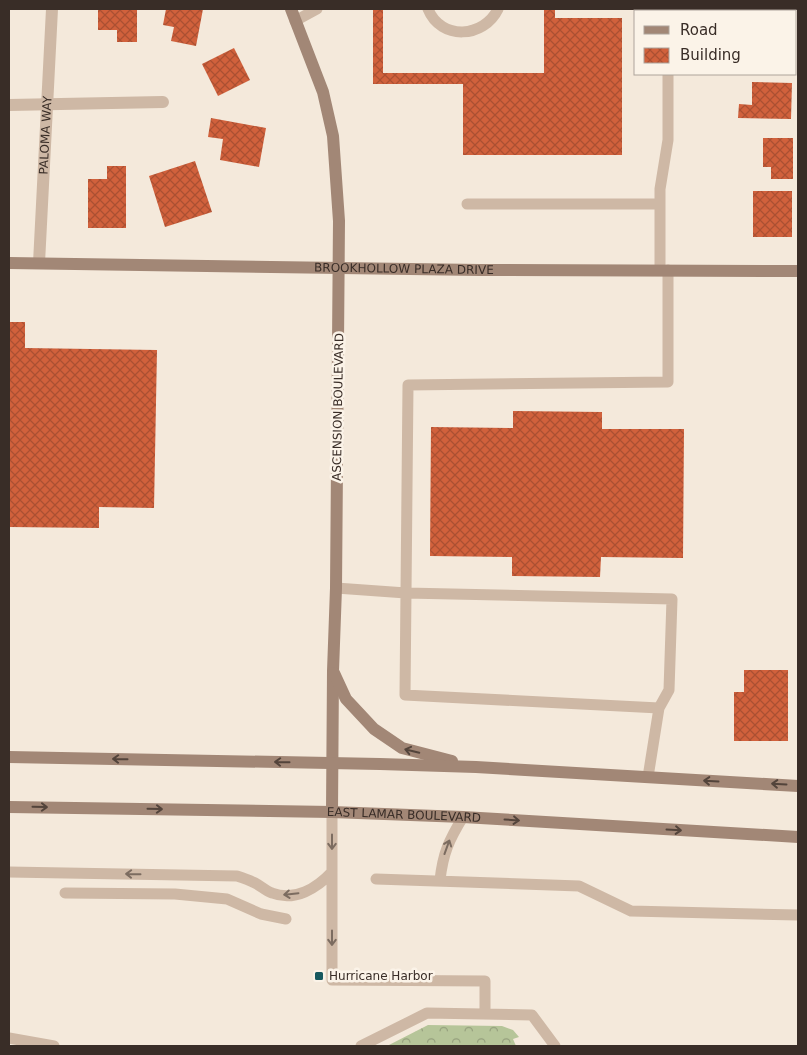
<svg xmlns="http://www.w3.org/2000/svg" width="807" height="1055" viewBox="0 0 807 1055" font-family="'DejaVu Sans',sans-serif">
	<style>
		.park { fill: url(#park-crowns) }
		.building { fill: url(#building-cross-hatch) }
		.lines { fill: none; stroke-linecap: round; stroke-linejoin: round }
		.lane { stroke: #ceb8a5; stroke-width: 11 }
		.street { stroke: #ceb8a5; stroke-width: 12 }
		.secondary { stroke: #a28776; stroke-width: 12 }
		.oneway { stroke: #53443b }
		.oneway2 { stroke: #7c6c60 }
		.poi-dot { fill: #18595f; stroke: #fbf3e8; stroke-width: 2 }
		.labels { text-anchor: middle; stroke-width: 5; stroke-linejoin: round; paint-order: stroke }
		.street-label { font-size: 12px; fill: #392d27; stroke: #fbf3e8 }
		.poi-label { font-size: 12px; fill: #392d27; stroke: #fbf3e8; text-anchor: start }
	</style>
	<defs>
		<pattern id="park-crowns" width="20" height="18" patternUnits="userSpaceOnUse" patternTransform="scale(1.25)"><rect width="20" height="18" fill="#b6c599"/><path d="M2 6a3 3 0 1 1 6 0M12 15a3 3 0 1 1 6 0" fill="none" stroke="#95a07d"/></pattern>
		<pattern id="building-cross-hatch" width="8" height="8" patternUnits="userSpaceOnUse" patternTransform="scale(1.25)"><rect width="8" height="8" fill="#d1613c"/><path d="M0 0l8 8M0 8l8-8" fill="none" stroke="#ab5032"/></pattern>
	</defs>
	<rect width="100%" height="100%" fill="#f4e9db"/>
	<path class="park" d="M428 1025 502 1026 513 1030 519 1037 513 1039 516 1046H387Z"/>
	<path class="building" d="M98 9H137V42H117V30H98Z
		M166 9H203L196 46 171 41 174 27 163 25Z
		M373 9H383V73H544V9H555V18H622V155H463V84H373Z
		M755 9H795V11H755Z
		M234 48 250 80 218 96 202 64Z
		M752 82 792 83 791 119 738 118 739 104 752 105Z
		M211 118 266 128 259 167 220 160 223 139 208 137Z
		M763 138H793V179H771V167H763Z
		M195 161 212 212 165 227 149 176Z
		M107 166H126V228H88V179H107Z
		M753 191H792V237H753Z
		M9 322H25V348L157 350 154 508 99 507V528L9 527Z
		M513 411 602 412V429H684L683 558 601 557 600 577 512 576V557L430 556 431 427 513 428Z
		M744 670H788V741H734V692H744Z"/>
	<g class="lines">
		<path class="lane" d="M428 9C441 41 484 38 498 9
			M667 9V11
			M295 21 317 9
			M467 204H660
			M660 270V189L668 140V74
			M336 588 406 593 672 599 669 690 659 708 648 777
			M659 708 405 695 408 385 668 382V270
			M332 812V980L485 981V1014
			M9 872 237 876C243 878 249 880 255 883 261 886 266 891 272 893 295 902 317 888 332 872
			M376 879 579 886 631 911 798 915
			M440 880C443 853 449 840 463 817
			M65 893 175 894 227 899 261 914 286 919
			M9 1038 54 1046
			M361 1046 427 1013 532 1015 555 1046"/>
		<g class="street">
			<path d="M9 105 163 102"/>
			<path id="s1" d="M39 263 52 9"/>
		</g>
		<g class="secondary">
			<path d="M291 9 323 92 333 136 339 221 336 588 333 671 332 812"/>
			<path id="s2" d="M9 263 479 270 798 271"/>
			<path d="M334 673 346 699 374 729 402 748 452 761"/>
			<path d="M9 757 380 764 476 767 798 786"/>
			<path id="s3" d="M9 807 332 812 463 817 798 837"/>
		</g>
	</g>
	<defs><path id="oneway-shaft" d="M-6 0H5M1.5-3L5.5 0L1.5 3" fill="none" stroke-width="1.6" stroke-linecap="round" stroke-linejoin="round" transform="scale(1.25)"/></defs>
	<g class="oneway">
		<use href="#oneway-shaft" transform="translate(412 751) rotate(-166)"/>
		<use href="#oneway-shaft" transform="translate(120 759) rotate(-179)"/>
		<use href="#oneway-shaft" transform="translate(282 762) rotate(-179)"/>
		<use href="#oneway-shaft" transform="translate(711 781) rotate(-177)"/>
		<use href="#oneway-shaft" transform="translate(779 784) rotate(-177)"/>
		<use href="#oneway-shaft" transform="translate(40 807) rotate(1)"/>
		<use href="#oneway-shaft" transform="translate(155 809) rotate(1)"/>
		<use href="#oneway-shaft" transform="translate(512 820) rotate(4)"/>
		<use href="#oneway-shaft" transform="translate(674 830) rotate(3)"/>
	</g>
	<g class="oneway2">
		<use href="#oneway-shaft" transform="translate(332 842) rotate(90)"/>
		<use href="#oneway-shaft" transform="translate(447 847) rotate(-70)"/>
		<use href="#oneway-shaft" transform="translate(133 874) rotate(-179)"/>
		<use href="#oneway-shaft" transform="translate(291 894) rotate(174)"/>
		<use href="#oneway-shaft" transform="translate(332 938) rotate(90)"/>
	</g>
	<rect class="poi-dot" x="314" y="971" width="10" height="10" rx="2.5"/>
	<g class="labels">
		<g class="street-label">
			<text dy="4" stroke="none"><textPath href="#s1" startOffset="128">PALOMA WAY</textPath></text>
			<text dy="4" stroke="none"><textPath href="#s2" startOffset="395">BROOKHOLLOW PLAZA DRIVE</textPath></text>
			<text transform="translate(338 407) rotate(-89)" y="4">ASCENSION BOULEVARD</text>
			<text dy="4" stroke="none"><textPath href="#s3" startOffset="395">EAST LAMAR BOULEVARD</textPath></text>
		</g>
		<g class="poi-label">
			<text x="329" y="980">Hurricane Harbor</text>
		</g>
	</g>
	<rect width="807" height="1055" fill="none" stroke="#392d27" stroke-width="20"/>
	<rect x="634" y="10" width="162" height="65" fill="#fbf3e8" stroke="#ada49b"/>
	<rect x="644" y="26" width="25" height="8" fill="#a28776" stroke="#ada49b"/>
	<text x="680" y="35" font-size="15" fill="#392d27">Road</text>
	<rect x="644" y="48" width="25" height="15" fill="url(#building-cross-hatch)" stroke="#ada49b"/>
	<text x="680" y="60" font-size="15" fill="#392d27">Building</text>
</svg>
